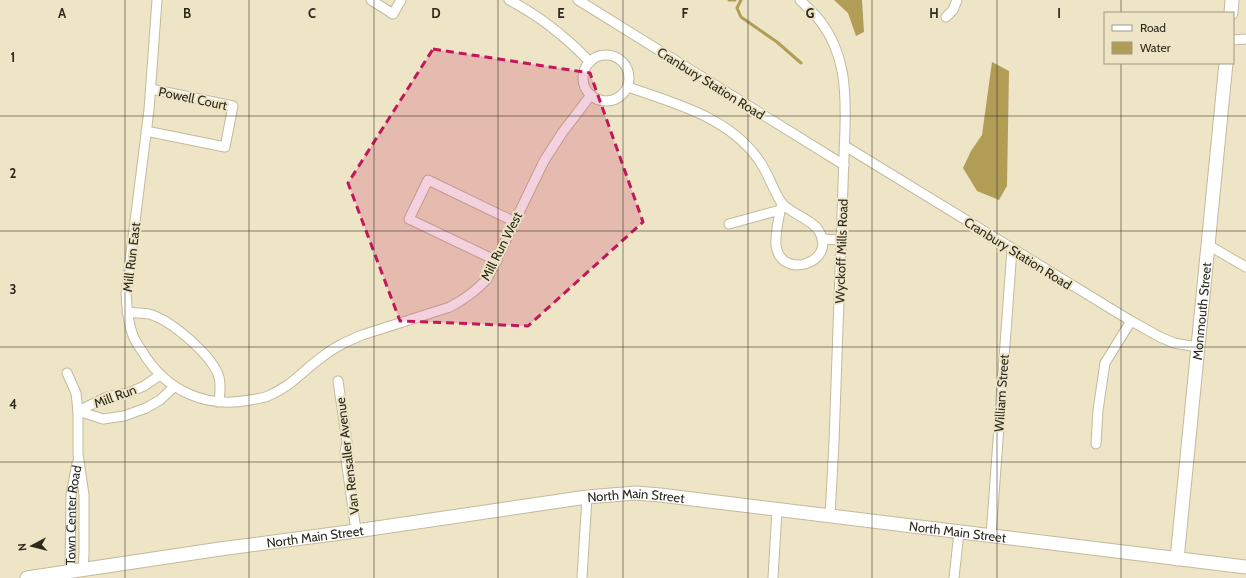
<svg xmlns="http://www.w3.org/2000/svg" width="1246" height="578" viewBox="0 0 1246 578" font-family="Cabin,sans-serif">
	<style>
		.water { fill: #b29d56 }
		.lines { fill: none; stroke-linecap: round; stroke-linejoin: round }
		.stream { stroke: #b29d56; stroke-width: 3 }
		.street-casing { stroke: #c3ba9c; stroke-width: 11 }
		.secondary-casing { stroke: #c3ba9c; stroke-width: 15 }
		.street { stroke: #fff; stroke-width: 9 }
		.secondary { stroke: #fff; stroke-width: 13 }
		.marked { fill: #c2185b; fill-opacity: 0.2; stroke: #c2185b; stroke-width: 3; stroke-dasharray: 8 5; stroke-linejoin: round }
		.grid { fill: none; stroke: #2c291d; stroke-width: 1; stroke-opacity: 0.55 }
		.labels { text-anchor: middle; stroke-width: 4; stroke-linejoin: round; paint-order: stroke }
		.street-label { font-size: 13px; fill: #2c291d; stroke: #eee4c6 }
		.grid-label { font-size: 13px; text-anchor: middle; font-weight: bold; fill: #2c291d; stroke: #eee4c6; stroke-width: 4; stroke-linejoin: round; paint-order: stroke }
	</style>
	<rect width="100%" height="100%" fill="#eee4c6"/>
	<path class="water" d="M834 0H862L864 32 856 36 848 13Z
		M992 62 1009 71 1007 186 999 200 977 191 963 168 971 151 982 135Z"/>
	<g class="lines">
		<path class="stream" d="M729 0H735
			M741 0 737 8 741 17 777 42 801 63"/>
		<g class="street-casing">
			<g id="street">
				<path d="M157 0 149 110 126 293C127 308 128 324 134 338 136 342 139 347 142 351 165 390 205 409 250 400 256 399 263 398 268 396 292 386 302 371 322 357 334 347 348 341 362 335L450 307C465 299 476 291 487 279L544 161 562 133 591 95"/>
				<path d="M371 0 393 14 401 0"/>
				<path d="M509 0C540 16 566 37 590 62"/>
				<path d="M578 0 844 165"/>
				<path d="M800 0C807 7 815 14 821 22 845 54 846 90 845 128L834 442 830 516"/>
				<path d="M946 17 953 10 957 0"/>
				<path d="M1233 40 1246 39"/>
				<circle cx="606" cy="78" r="23"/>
				<path d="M628 87C674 103 728 117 758 159 768 172 772 188 781 202 787 212 812 219 819 231 838 263 780 281 776 245 775 232 779 216 782 203"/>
				<path d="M146 131 225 147 233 106 151 89"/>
				<path d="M845 146 1131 321 1160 337 1174 343 1197 347"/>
				<path d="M729 224 780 210"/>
				<path d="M822 239 841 240"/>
				<path d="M1208 245 1246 267"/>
				<path d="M497 261 409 219 428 180 515 222"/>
				<path d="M127 312C134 313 142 313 149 314 171 320 212 355 219 377 221 385 220 394 219 402"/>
				<path d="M67 373 76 393 78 411V454L84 495V554L83 570"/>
				<path d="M338 381 347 442 345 452 356 531"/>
				<path d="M78 411 103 419 124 416 146 408 160 400 174 387"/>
				<path d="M78 411 107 397 128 393 144 386 160 375"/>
				<path d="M1096 444 1098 410 1105 363 1131 321"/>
				<path d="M991 536 1012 249"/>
				<path id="s1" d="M70 572 71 495 77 463"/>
				<path d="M582 578 587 497"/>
				<path d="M773 578 777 510"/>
				<path d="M954 578 959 532"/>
			</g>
		</g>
		<g class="secondary-casing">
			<g id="secondary">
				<path d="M1231 13 1232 0"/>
				<path id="s2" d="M1177 559 1226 63"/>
				<path id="s3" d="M27 578 220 549 356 531 587 497 636 493 660 495 1246 567"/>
			</g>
		</g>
		<use href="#street" class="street"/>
		<use href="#secondary" class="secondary"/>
	</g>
	<path class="marked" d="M433 49 590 73 643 222 528 326 400 321 348 183Z"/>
	<path class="grid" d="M125 0V578M249 0V578M374 0V578M498 0V578M623 0V578M748 0V578M872 0V578M997 0V578M1121 0V13M1121 63V578M0 116H1246M0 231H1246M0 347H1246M0 462H1246"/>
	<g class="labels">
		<g class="street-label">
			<text transform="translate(711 83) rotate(32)" y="5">Cranbury Station Road</text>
			<text transform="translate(193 98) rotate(12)" y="5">Powell Court</text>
			<text transform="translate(501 246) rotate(-63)" y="5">Mill Run West</text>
			<text transform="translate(841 251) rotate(-88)" y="5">Wyckoff Mills Road</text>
			<text transform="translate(1018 253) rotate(32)" y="5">Cranbury Station Road</text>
			<text transform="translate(131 257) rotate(-83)" y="5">Mill Run East</text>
			<text dy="5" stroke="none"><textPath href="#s2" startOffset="249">Monmouth Street</textPath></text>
			<text transform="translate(1001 393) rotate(-86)" y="5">William Street</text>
			<text transform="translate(115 396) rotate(-20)" y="5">Mill Run</text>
			<text transform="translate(347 456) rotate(-97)" y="5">Van Rensaller Avenue</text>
			<text dy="5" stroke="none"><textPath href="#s3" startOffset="615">North Main Street</textPath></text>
			<text dy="5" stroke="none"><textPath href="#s1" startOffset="57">Town Center Road</textPath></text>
			<text dy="5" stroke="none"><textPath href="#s3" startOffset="939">North Main Street</textPath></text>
			<text dy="5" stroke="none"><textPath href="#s3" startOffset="291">North Main Street</textPath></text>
		</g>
	</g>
	<g class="grid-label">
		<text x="62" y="18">A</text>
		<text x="187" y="18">B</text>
		<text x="312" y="18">C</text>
		<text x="436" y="18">D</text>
		<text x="561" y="18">E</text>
		<text x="685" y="18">F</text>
		<text x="810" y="18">G</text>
		<text x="934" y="18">H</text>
		<text x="1059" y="18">I</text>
		<text x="13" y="62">1</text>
		<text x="13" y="178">2</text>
		<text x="13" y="294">3</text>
		<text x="13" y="409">4</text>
	</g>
	<rect x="1104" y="12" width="130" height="52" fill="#eee4c6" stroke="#a09982"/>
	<rect x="1112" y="25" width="20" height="6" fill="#ffffff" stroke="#a09982"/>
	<text x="1140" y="32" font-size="12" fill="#2c291d">Road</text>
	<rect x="1112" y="42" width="20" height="12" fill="#b29d56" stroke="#a09982"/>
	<text x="1140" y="52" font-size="12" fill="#2c291d">Water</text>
	<g transform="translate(32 546) rotate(263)" stroke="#eee4c6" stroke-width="3" paint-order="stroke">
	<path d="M0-3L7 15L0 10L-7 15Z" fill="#2c291d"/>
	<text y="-6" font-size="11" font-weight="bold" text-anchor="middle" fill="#2c291d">N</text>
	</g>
</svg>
